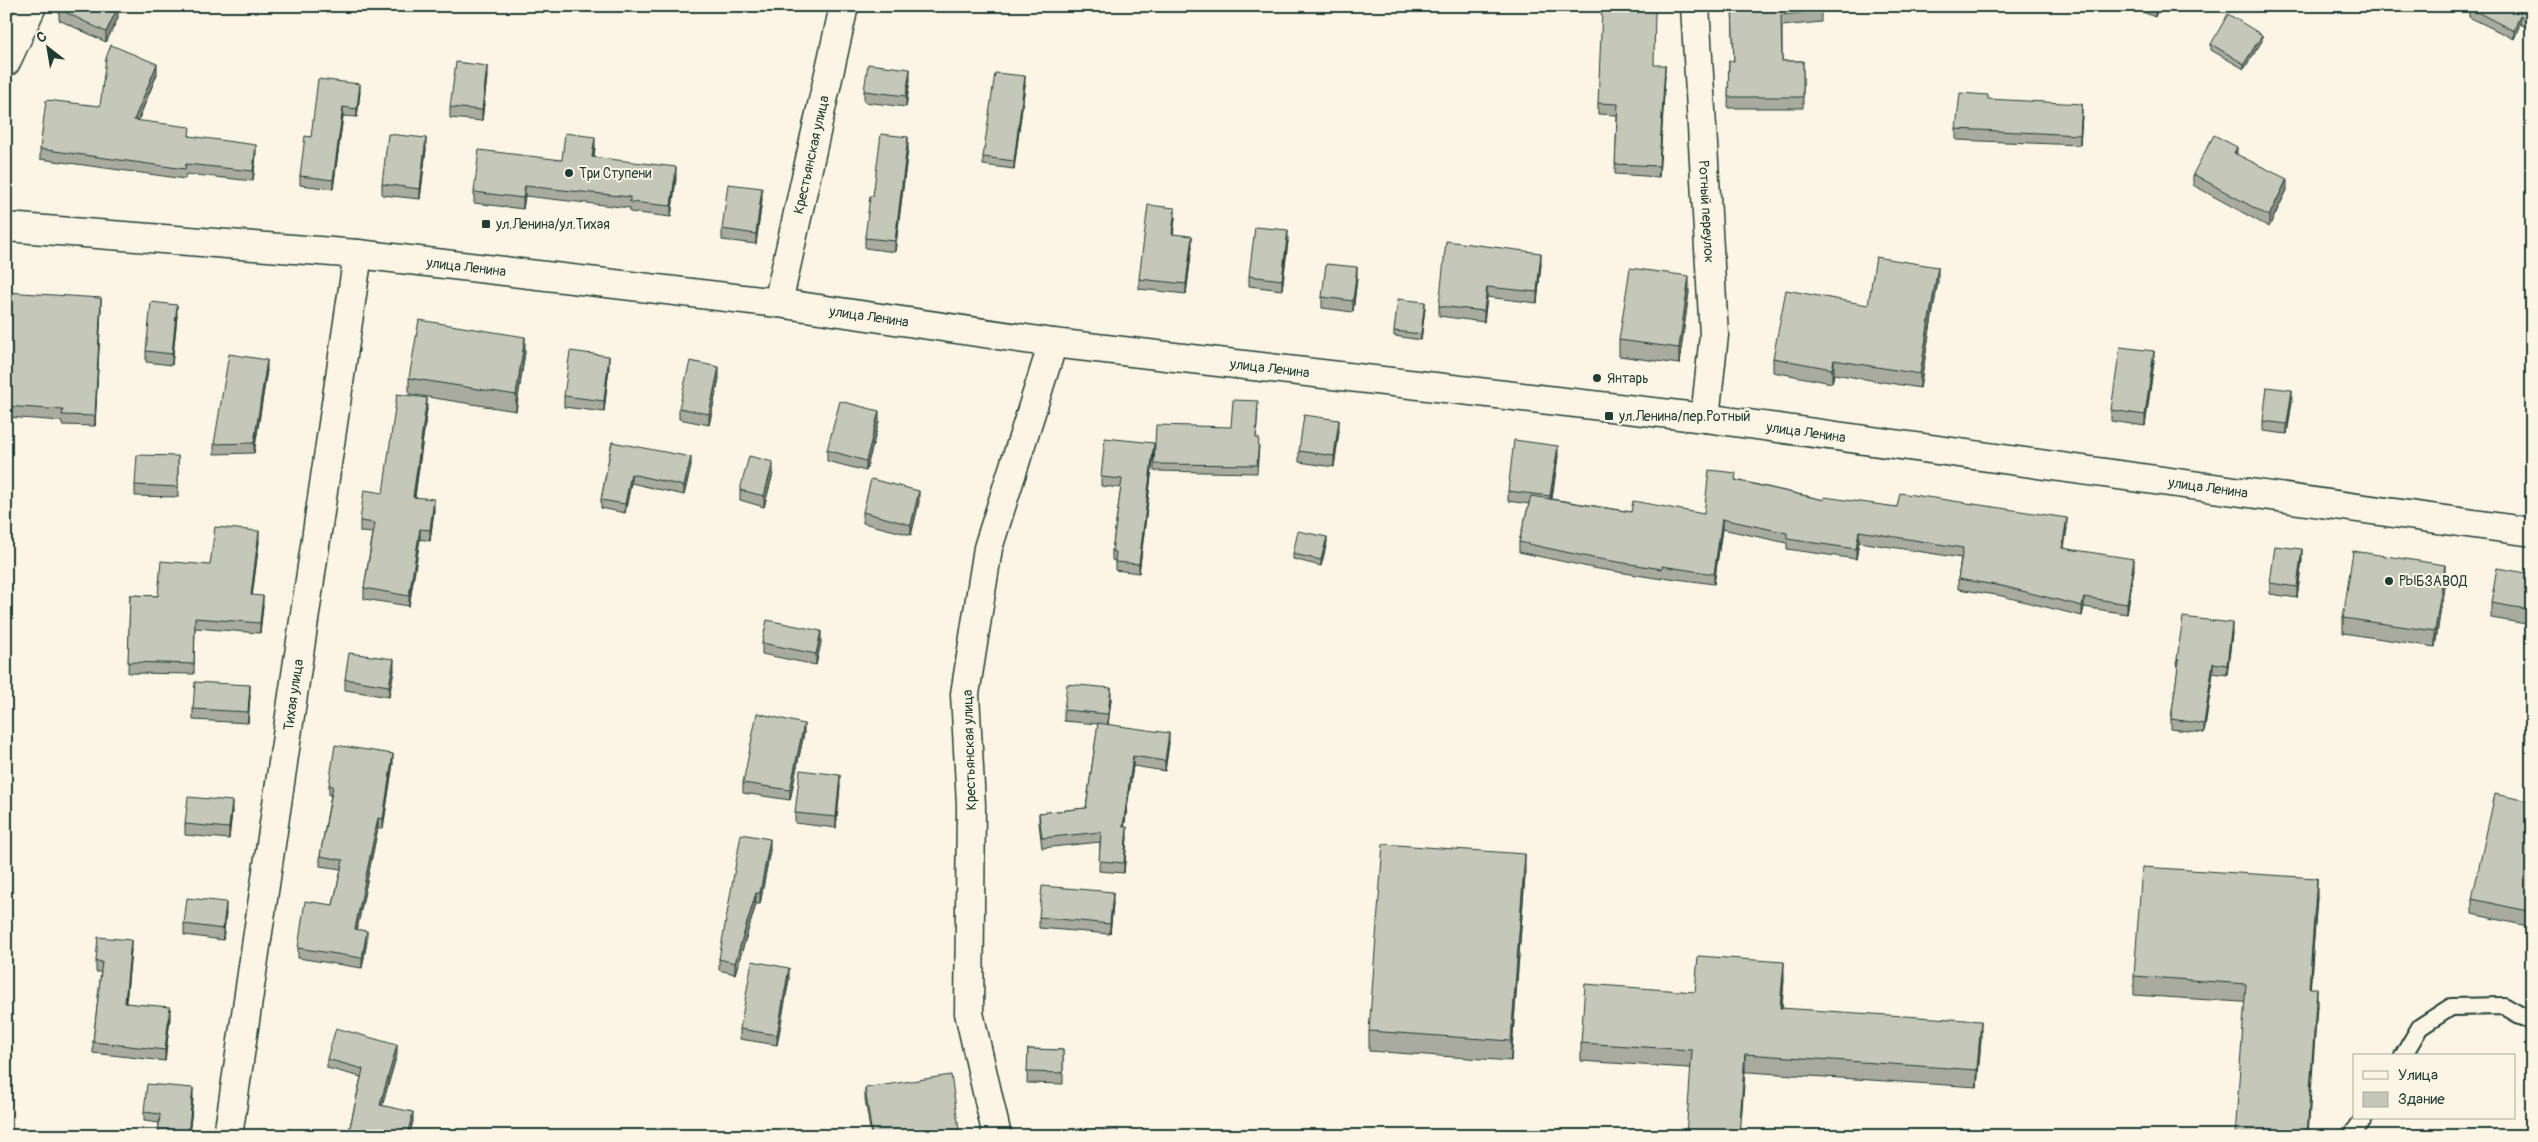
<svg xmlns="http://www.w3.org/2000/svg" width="2538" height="1142" viewBox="0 0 2538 1142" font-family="Pangolin,sans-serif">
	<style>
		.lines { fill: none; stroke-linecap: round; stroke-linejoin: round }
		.lane-casing { stroke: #1f3d34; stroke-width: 20 }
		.street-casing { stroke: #1f3d34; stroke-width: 31 }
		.secondary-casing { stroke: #1f3d34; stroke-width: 31 }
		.lane { stroke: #fcf5e5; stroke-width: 16 }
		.street { stroke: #fcf5e5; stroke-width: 28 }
		.secondary { stroke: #fcf5e5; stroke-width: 28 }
		.wall { fill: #a9ab9f; stroke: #1f3d34 }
		.shaded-wall { fill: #8a8b82; stroke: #1f3d34 }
		.building { fill: #c5c7b9; stroke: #1f3d34 }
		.poi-dot { fill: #1f3d34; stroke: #fcf5e5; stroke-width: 2 }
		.labels { text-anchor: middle; stroke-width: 4; stroke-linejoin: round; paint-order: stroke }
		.street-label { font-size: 14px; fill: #1f3d34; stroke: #fcf5e5 }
		.poi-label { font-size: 14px; fill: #1f3d34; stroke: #fcf5e5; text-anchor: start }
	</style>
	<rect width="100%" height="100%" fill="#fcf5e5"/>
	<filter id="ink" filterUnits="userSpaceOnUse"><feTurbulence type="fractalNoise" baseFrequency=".02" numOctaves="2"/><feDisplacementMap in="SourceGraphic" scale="10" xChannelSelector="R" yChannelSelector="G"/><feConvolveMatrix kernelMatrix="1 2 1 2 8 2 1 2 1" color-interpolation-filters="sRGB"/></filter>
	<g filter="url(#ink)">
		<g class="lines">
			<g class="lane-casing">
				<path id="lane" d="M2403 1056 2420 1027 2451 1007 2504 1006 2532 1022
					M2351 1136 2364 1118"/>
			</g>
			<g class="street-casing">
				<g id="street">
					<path id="s1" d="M1695 6 1714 335 1705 418"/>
					<path d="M6 62 32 6"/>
					<path id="s2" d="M778 303 844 6"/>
					<path id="s3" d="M228 1136 358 254"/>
					<path d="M997 1136 969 1013 971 805 965 694 988 548 1053 343"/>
				</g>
			</g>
			<g class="secondary-casing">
				<g id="secondary">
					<path id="s4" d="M6 227 358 254 778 303 1053 343 1705 418 2532 532"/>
				</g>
			</g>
			<use href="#lane" class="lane"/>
			<use href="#street" class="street"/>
			<use href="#secondary" class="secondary"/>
		</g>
		<path class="wall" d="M1732 6 1821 11V22L1782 26V61H1803V108H1728L1729 61H1734Z
			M2128 6H2159L2155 17Z
			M2532 6V30L2520 24 2514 39 2469 17V8Z
			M59 9 118 18 106 42 59 20Z
			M2262 41 2244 69 2211 50V44Z
			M1654 65 1665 76 1659 177 1615 174 1617 115 1598 114V103Z
			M157 74 138 121 256 155 253 181 186 174 185 179 40 159V149L100 106Z
			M487 76 482 121 450 118V107Z
			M910 79 906 107 864 102V91Z
			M1025 85 1014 169 983 165V157Z
			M360 92 357 117 343 116 333 189 300 185V176L311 137Z
			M2082 115 2080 145 1956 140V129Z
			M595 147 594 157 676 178 671 217 630 212V208L525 196 523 209 474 203V192L562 160Z
			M908 148 895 252 865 248V238L873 196Z
			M426 149 420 199 382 195V184Z
			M2237 155 2287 190 2269 227 2193 185V174Z
			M762 199 756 244 722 240V229Z
			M1175 218 1173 234 1192 246 1186 294 1139 289V279Z
			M1288 241 1282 290 1249 286V276Z
			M1541 264 1537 303 1487 297 1484 322 1439 316V306Z
			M1357 278 1353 312 1322 308V297Z
			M1938 281 1920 388 1834 374 1832 383 1773 372V358L1868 305Z
			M6 292 101 308 95 426 62 425V421L6 417Z
			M1689 292 1679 364 1619 356V340Z
			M1425 308 1421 340 1394 336V331Z
			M177 316 172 365 146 362V351Z
			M525 352 516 411 409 394V378Z
			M2154 362 2145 426 2111 421V410Z
			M609 367 604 412 564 407V396Z
			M267 370 254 453 214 454V444Z
			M719 378 709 425 679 419V408Z
			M2292 401 2287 434 2263 431V421Z
			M427 409 415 497 434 510 430 541 420 539 409 606 364 599V588L373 533 360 532V521L383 493Z
			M1258 409 1256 438 1259 446 1257 473 1154 471V464L1231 427Z
			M879 421 866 471 827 461V450Z
			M1339 431 1334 467 1299 462V451Z
			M612 442 691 466 684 495 631 483 625 513 601 508V500Z
			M1154 452 1139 573 1115 570V561L1112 560V551L1121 488 1101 486V477Z
			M178 456V497L135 496V485Z
			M1558 456 1552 499 1631 512 1704 514 1736 480 1824 500 1897 507 2067 528 2064 548 2134 569 2127 614 2084 607 2082 616 2002 596 1958 589V579L1961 558 1859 542 1856 559 1787 549V543L1722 529 1714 584 1662 577V579L1593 568 1519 552V542L1529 504 1508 501V491Z
			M773 473 764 507 740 500V490Z
			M919 502 911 535 863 523V512Z
			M259 542 252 595 263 606 260 633 195 628 194 674 128 673 130 595 158 596 210 565Z
			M1327 542 1321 566 1293 559V554Z
			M2302 560 2297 598 2270 594V583Z
			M2532 574V625L2491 618V603Z
			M2445 580 2435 647 2343 633V618Z
			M2232 633 2227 675 2213 673 2204 733 2171 729V719L2178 669 2177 659Z
			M821 642 816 665 762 654V643Z
			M394 670 389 697 345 690V679Z
			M2532 695V741H2527V725Z
			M250 696 248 723 193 720V709Z
			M1111 699 1108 725 1169 743 1165 771 1133 766 1124 827 1127 837 1124 873 1099 871 1100 842 1042 848 1039 823V813L1086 808 1098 724 1064 721V710Z
			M804 733 790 800 743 793V783Z
			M393 763 383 828H378L357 929 367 941 362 968 298 958V948L333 905 341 869 320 866V856L331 795H329V785Z
			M840 786 836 828 795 823V813Z
			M2532 802V927L2472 914V899Z
			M232 811 229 839 185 835V824Z
			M770 850 760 904H756L735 974 719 970V959Z
			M1525 875 1511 1061 1369 1051V1031Z
			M2317 897 2310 988 2317 1007 2134 995V976Z
			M1113 903 1110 934 1039 928V917Z
			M226 913 223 940 184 935V924Z
			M131 950 126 1003 170 1018 165 1061 93 1053V1042L101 972H96V961Z
			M789 979 777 1045 740 1039V1029Z
			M1784 979 1782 1008 1981 1039 1977 1087 1581 1061V1043L1695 992Z
			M1028 1049 1063 1050V1084L1027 1083Z
			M397 1054 382 1105 413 1121 409 1136H348L361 1077 327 1068V1059Z
			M865 1088 959 1129V1136H871L865 1099Z
			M193 1098 189 1136H158L159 1123 144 1121V1112Z"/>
		<path class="shaded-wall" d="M2155 6H2159L2155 17Z
			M118 7V18L106 42V32Z
			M2520 15V24L2514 39V31Z
			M2262 35V41L2244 69V64Z
			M157 64V74L134 130V120Z
			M1665 65V76L1659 177V166Z
			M487 66V76L482 121V110Z
			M910 69V79L906 107V96Z
			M1025 76V85L1014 169V161Z
			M360 84V92L357 117V109Z
			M2082 104V115L2080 145V135Z
			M343 107V116L333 189V180Z
			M595 137V147L592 168V157Z
			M908 137V148L895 252V241Z
			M426 138V149L420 199V189Z
			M256 145V155L253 181V171Z
			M2237 147V158L2234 153Z
			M676 167V178L671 217V206Z
			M2287 179V190L2269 227V216Z
			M525 186V196L523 209V198Z
			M762 188V199L756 244V234Z
			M1175 208V218L1172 244V234Z
			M1288 230V241L1282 290V280Z
			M1192 236V246L1186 294V284Z
			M1541 253V264L1537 303V292Z
			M1357 267V278L1353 312V301Z
			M1938 267V281L1920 388V374Z
			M1689 276V292L1679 364V348Z
			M1487 287V297L1484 322V311Z
			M101 298V308L95 426V416Z
			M1425 302V308L1421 340V334Z
			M177 305V316L172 365V354Z
			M525 337V352L516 411V395Z
			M2154 351V362L2145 426V415Z
			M609 356V367L604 412V401Z
			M267 360V370L254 453V443Z
			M1834 360V374L1832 383V369Z
			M719 367V378L709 425V414Z
			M2292 390V401L2287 434V424Z
			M427 398V409L413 507V497Z
			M879 411V421L866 471V461Z
			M1339 420V431L1334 467V456Z
			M1154 443V452L1139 573V564Z
			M1558 446V456L1550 507V496Z
			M691 457V466L684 495V486Z
			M773 462V473L764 507V496Z
			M631 474V483L625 513V504Z
			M919 491V502L911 535V525Z
			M434 499V510L430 541V530Z
			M2067 518V528L2062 558V548Z
			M1722 519V529L1714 584V574Z
			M420 529V539L409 606V596Z
			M259 531V542L251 605V595Z
			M1859 531V542L1856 559V549Z
			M1327 537V542L1321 566V560Z
			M2302 549V560L2297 598V587Z
			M2134 559V569L2127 614V604Z
			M2445 565V580L2435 647V631Z
			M263 596V606L260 633V623Z
			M2084 597V607L2082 616V606Z
			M2232 623V633L2227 675V665Z
			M821 631V642L816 665V654Z
			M394 659V670L389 697V686Z
			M2213 663V673L2204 733V724Z
			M250 685V696L248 723V712Z
			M1111 688V699L1108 725V714Z
			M804 724V733L790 800V790Z
			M1169 733V743L1165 771V761Z
			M393 754V763L383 828V819Z
			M1133 756V766L1123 837V827Z
			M840 775V786L836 828V817Z
			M232 801V811L229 839V828Z
			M378 818V828L355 939V929Z
			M1127 827V837L1124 873V863Z
			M770 839V850L760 904V893Z
			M1525 854V875L1511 1061V1041Z
			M2317 878V897L2309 1007V988Z
			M1113 892V903L1110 934V924Z
			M756 893V904L735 974V963Z
			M226 902V913L223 940V929Z
			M367 931V941L362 968V958Z
			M131 940V950L125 1013V1003Z
			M1784 962V979L1780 1026V1008Z
			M789 968V979L777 1045V1035Z
			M2317 988V1007L2308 1136H2307Z
			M170 1007V1018L165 1061V1050Z
			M1981 1021V1039L1977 1087V1070Z
			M397 1045V1054L380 1114V1105Z
			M1745 1054V1072L1740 1136H1739Z
			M193 1088V1098L189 1136H188Z
			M413 1112V1121L409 1136H407Z"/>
		<path class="building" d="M60 6H116L118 7 106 32 59 9Z
			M1732 6H1821V11L1781 15 1782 61H1803V97H1728L1729 61H1734Z
			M2470 6H2532V21L2520 15 2514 31 2469 8Z
			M1602 9 1655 10 1654 65H1665L1659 166 1615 164 1618 104 1598 103Z
			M2228 14 2262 35 2244 64 2211 44Z
			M111 45 157 64 134 120 190 127 189 136 256 145 253 171 186 164 185 169 40 149 46 100 100 106 106 58Z
			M456 62 487 66 482 110 450 107Z
			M868 64 910 69 906 96 864 91Z
			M995 73 1025 76 1014 161 983 157Z
			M318 79 360 84 357 109 343 107 333 180 300 176 305 136 311 137Z
			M1960 93 1988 95V99L2082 104 2080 135 1956 129Z
			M565 133 595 137 592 157 676 167 671 206 630 202V197L525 186 523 198 474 192 479 150 562 160Z
			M388 134 426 138 420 189 382 184Z
			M881 134 908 137 895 241 865 238 870 196H873Z
			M2214 135 2237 147 2234 153 2287 179 2269 216 2193 174Z
			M728 184 762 188 756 234 722 229Z
			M1148 205 1175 208 1172 234 1192 236 1186 284 1139 279Z
			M1255 227 1288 230 1282 280 1249 276Z
			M1446 241 1541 253 1537 292 1487 287 1484 311 1439 306Z
			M1876 257 1938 267 1920 374 1834 360 1832 369 1773 358 1786 290 1868 305Z
			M1326 264 1357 267 1353 301 1322 297Z
			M1630 268 1689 276 1679 348 1619 340Z
			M6 292 101 298 95 416 62 415 63 410 6 406Z
			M1398 299 1425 302 1421 334 1394 331Z
			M151 302 177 305 172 354 146 351Z
			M419 320 525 337 516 395 409 378Z
			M2120 347 2154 351 2145 415 2111 410Z
			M570 351 609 356 604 401 564 396Z
			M229 354 267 360 254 443 214 444Z
			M690 361 719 367 709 414 679 408Z
			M2267 387 2292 390 2287 424 2263 421Z
			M397 394 427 398 413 497 434 499 430 530 420 529 409 596 364 588 375 523 360 521 364 490 383 493Z
			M1233 400 1258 401 1256 438H1259L1257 465 1154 464 1156 425 1231 427Z
			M840 401 879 411 866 461 827 450Z
			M1304 415 1339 420 1334 456 1299 451Z
			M1105 438 1154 443 1139 564 1115 562 1116 552 1112 551 1122 479 1101 477Z
			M1514 440 1558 446 1550 496 1508 491Z
			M612 442 691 457 684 486 631 474 625 504 601 500Z
			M137 455 178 456V487L135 485Z
			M749 456 773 462 764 496 740 490Z
			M1709 470 1736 473 1735 480 1824 500V497L1897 507 1900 493 2067 518 2062 548 2134 559 2127 604 2084 597 2082 606 2002 586 1958 579 1963 548 1859 531 1856 549 1787 539V533L1722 519 1714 574 1662 566V569L1593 558 1519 542 1531 496 1631 512 1633 501 1704 514Z
			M871 479 919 491 911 525 863 512Z
			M215 527 259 531 251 595 263 596 260 623 195 618 194 664 128 662 130 595 158 596 161 561 210 565Z
			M1298 531 1327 537 1321 560 1293 554Z
			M2275 546 2302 549 2297 587 2270 583Z
			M2353 551 2445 565 2435 631 2343 618Z
			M2497 568 2532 574V610L2491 603Z
			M2183 617 2232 623 2227 665 2213 663 2204 724 2171 719 2179 659H2177Z
			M767 620 821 631 816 654 762 643Z
			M349 653 394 659 389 686 345 679Z
			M195 682 250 685 248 712 193 709Z
			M1067 684 1111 688 1108 714 1064 710Z
			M2532 695V726L2527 725Z
			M757 713 804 724 790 790 743 783Z
			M1098 723 1169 733 1165 761 1133 756 1123 827H1127L1124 863 1099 861 1101 832 1042 838 1039 813 1086 808Z
			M335 745 393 754 383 819 378 818 355 929 367 931 362 958 298 948 305 901 333 905 343 860 320 856 333 786 329 785Z
			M800 770 840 775 836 817 795 813Z
			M2495 794 2532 802V912L2472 899Z
			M188 797 232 801 229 828 185 824Z
			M741 834 770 839 760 893H756L735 963 719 959Z
			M1383 844 1525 854 1511 1041 1369 1031Z
			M2142 867 2317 878 2309 988H2317L2307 1136H2235L2246 984 2134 976Z
			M1042 886 1113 892 1110 924 1039 917Z
			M187 898 226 902 223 929 184 924Z
			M98 937 131 940 125 1003 170 1007 165 1050 93 1042 102 962 96 961Z
			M1698 956 1784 962 1780 1008 1981 1021 1977 1070 1745 1054 1739 1136H1686L1692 1050 1581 1043 1585 984 1695 992Z
			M752 961 789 968 777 1035 740 1029Z
			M336 1028 397 1045 380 1105 413 1112 407 1136H348L363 1069 327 1059Z
			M1028 1049 1063 1050V1073L1027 1072Z
			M951 1075 959 1129 916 1136H872L865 1088Z
			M147 1084 193 1088 188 1136H158L160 1114 144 1112Z
			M287 1129 333 1136H286Z
			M1118 1129V1136H1065Z
			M1566 1134 1583 1136H1566Z"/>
	</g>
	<g class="poi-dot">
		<circle cx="569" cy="173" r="5"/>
		<rect x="481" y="219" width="10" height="10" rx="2.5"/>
		<circle cx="1597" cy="378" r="5"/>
		<rect x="1604" y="411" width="10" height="10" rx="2.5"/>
		<circle cx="2389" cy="581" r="5"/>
	</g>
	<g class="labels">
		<g class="street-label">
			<text dy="5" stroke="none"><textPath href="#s2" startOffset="152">Крестьянская улица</textPath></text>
			<text dy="5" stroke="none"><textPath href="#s1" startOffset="206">Ротный переулок</textPath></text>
			<text dy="5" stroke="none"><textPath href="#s4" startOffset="462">улица Ленина</textPath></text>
			<text dy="5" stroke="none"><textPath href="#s4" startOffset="868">улица Ленина</textPath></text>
			<text dy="5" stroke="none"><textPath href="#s4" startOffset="1272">улица Ленина</textPath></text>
			<text dy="5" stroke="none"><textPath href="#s4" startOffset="1812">улица Ленина</textPath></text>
			<text dy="5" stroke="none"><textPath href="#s4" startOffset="2218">улица Ленина</textPath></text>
			<text dy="5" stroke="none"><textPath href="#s3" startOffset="446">Тихая улица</textPath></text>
			<text transform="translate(969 750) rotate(-92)" y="5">Крестьянская улица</text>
		</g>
		<g class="poi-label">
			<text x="579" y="178">Три Ступени</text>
			<text x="496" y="229">ул.Ленина/ул.Тихая</text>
			<text x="1607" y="383">Янтарь</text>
			<text x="1619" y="421">ул.Ленина/пер.Ротный</text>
			<text x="2399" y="586">РЫБЗАВОД</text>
		</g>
	</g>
	<rect width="2538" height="1142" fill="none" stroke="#fcf5e5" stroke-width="25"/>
	<rect x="12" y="12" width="2513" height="1117" fill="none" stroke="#1f3d34" stroke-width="2" filter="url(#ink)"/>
	<rect x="2353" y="1054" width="162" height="65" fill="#fcf5e5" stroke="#a4ab9e"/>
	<rect x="2363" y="1071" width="25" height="8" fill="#fcf5e5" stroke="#a4ab9e"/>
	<text x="2398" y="1080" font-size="15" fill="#1f3d34">Улица</text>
	<rect x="2363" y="1092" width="25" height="15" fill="#c5c7b9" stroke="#a4ab9e"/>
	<text x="2398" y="1104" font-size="15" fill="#1f3d34">Здание</text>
	<g transform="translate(48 48) rotate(329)" stroke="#fcf5e5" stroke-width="4" paint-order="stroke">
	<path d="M0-4L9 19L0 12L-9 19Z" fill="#1f3d34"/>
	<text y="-8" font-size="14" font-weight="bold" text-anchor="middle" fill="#1f3d34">С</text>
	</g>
</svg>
